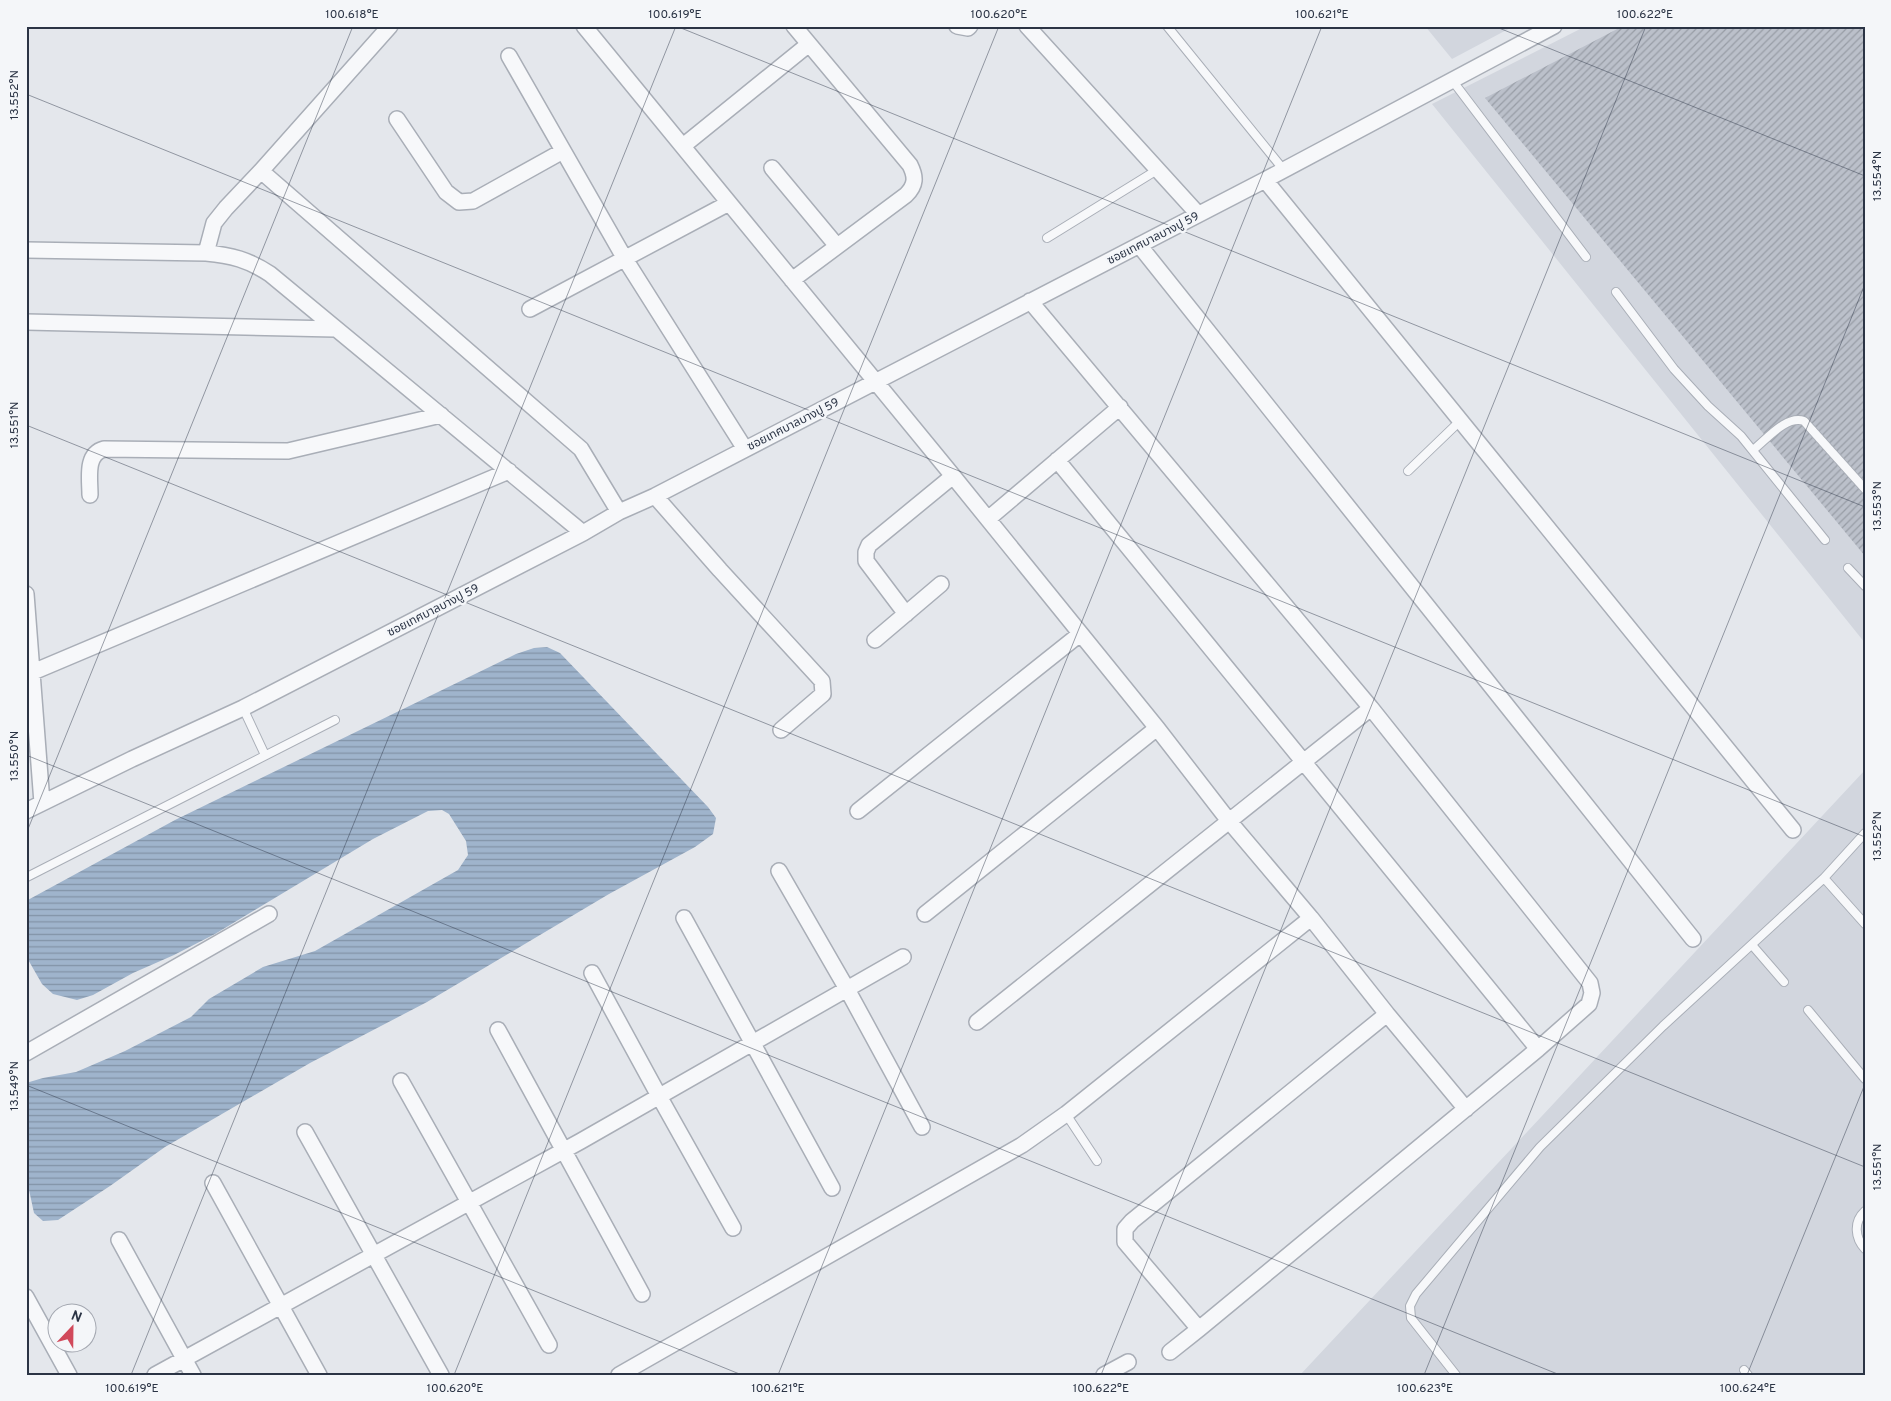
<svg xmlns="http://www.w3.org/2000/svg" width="1891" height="1401" viewBox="0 0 1891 1401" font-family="Overpass,'Noto Sans Thai',sans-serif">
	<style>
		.built { fill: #d2d6de }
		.water { fill: url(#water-rules) }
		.building { fill: url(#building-hatch) }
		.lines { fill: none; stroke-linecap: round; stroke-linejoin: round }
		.lane-casing { stroke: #a9aeb7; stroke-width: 10 }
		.street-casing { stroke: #a9aeb7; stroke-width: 18 }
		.lane { stroke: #f7f8fa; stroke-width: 8 }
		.street { stroke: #f7f8fa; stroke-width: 15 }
		.ticks { fill: none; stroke: #2b3445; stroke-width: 1; stroke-opacity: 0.45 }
		.labels { text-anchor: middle; stroke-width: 5; stroke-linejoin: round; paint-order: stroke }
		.street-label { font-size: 12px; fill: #2b3445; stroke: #f4f6f9 }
		.neatline { fill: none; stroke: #2b3445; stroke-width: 2 }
		.ticks-label { font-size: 12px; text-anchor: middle; fill: #2b3445 }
	</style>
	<defs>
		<pattern id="water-rules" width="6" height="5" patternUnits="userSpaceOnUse" patternTransform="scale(1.25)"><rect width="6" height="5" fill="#9fb4cc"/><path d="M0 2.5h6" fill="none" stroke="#8293a7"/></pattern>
		<pattern id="building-hatch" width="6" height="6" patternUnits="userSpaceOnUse" patternTransform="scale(1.25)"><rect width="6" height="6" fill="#bbc0ca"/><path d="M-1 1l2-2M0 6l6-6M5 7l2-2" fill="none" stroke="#989da6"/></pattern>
	</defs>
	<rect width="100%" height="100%" fill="#e4e7ec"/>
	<path class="built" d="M1425 26H1514L1452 59Z
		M1586 26H1865V643L1432 104Z
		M1865 770V1375H1300Z"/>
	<path class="water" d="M547 647 560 653 708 807 716 818 713 834 695 847 609 894 427 1002 310 1063 165 1147 110 1186 58 1220 43 1221 34 1213 26 1176V1083L43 1078 76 1072 125 1051 191 1017 209 999 263 967 315 951 458 870 468 855 466 841 449 814 442 810 428 811 373 839 215 934 174 955 133 973 93 995 77 1000 53 994 42 984 26 956V901L175 820 516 654 534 648Z"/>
	<path class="building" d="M1623 26H1865V556L1485 98Z"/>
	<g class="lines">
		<g class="lane-casing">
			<path id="lane" d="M1167 26 1283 169
				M1452 80 1586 257
				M1047 238 1157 170
				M1616 292 1674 369 1708 406 1741 436 1825 540
				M1753 450C1767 439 1786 415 1804 421L1865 489
				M1408 471 1460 421
				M1848 568 1865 586
				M243 708 265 755
				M1865 833 1824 878 1865 924
				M27 877 335 720
				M1752 945 1784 982
				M1808 1010 1865 1079
				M1066 1114 1097 1161
				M1865 1211C1853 1222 1855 1238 1865 1249
				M1744 1370 1748 1375
				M1456 1375 1411 1318 1410 1306 1416 1294 1540 1147 1663 1026 1824 878"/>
		</g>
		<g class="street-casing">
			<path id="street" d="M390 26 261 171 581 449 619 512
				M584 26 953 476 1157 728 1229 821 1311 918 1387 1014 1466 1109
				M957 26 968 28 970 26
				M1027 26 1198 214
				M509 56 625 259 745 449
				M397 119 446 192 459 202 473 201 563 151
				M683 146 809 44
				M772 168 837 246
				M1265 180 1793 830
				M1139 245 1693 939
				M26 250 206 253C231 255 249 260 270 274L583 533
				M206 253 214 223 226 208 261 171
				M792 280 906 195C916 185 916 177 910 165L794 26
				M1030 301 1371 708 1590 983 1592 993 1589 1004 1538 1049 1199 1329 1170 1352
				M530 309 729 203
				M26 322 335 329
				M1057 460 1538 1049
				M90 495C90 479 85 454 104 449L288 451 441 415
				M655 496 720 570 822 681 823 694 781 730
				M988 519 1120 407
				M26 594 42 803
				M906 614 866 561V552L869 545 953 476
				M875 640 941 584
				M33 672 509 471
				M26 811 132 759 243 708 583 533 619 512 655 496 1265 180 1554 26
				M858 811 1080 634
				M779 871 847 989 922 1127
				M925 914 1157 728
				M684 918 832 1188
				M592 973 659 1096 733 1228
				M977 1022 1371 708
				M498 1030 642 1294
				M26 1053 269 914
				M401 1081 549 1345
				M305 1132 441 1375
				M213 1183 319 1375
				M119 1240 193 1375
				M26 1297 69 1375
				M1199 1329 1125 1242V1229L1132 1221 1387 1014
				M155 1375 581 1141 903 957
				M619 1375 1022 1145 1066 1114 1311 918
				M1104 1375 1128 1362"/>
		</g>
		<use href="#lane" class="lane"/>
		<use href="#street" class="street"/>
	</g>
	<path class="ticks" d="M676 26 1865 507M1494 26 1865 176M26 34 29 26M26 94 1865 837M26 425 1865 1167M26 755 1560 1375M26 834 353 26M26 1085 742 1375M131 1375 676 26M454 1375 999 26M778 1375 1322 26M1101 1375 1646 26M1424 1375 1865 284M1747 1375 1865 1084"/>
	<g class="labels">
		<g class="street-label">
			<text transform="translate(1153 238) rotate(-27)" y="4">ซอยเทศบาลบางปู 59</text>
			<text transform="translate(793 424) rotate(-27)" y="4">ซอยเทศบาลบางปู 59</text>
			<text transform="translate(433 610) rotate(-27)" y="4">ซอยเทศบาลบางปู 59</text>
		</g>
	</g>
	<rect width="1891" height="1401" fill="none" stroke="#f4f6f9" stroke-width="55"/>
	<g transform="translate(72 1328) rotate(22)"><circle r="24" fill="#f4f6f9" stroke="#a4a8b1"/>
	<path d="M0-4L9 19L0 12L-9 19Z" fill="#d1495b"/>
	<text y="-8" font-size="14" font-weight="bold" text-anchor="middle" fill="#2b3445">N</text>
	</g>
	<rect x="28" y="28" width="1836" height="1346" class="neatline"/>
	<g class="ticks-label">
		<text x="352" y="18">100.618°E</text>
		<text x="675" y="18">100.619°E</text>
		<text x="999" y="18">100.620°E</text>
		<text x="1322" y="18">100.621°E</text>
		<text x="1645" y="18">100.622°E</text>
		<text transform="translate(14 95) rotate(-90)" y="4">13.552°N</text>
		<text transform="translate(1877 176) rotate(-90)" y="4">13.554°N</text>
		<text transform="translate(14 425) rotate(-90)" y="4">13.551°N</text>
		<text transform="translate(1877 506) rotate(-90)" y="4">13.553°N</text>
		<text transform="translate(14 756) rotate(-90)" y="4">13.550°N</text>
		<text transform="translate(1877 836) rotate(-90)" y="4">13.552°N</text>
		<text transform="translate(14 1086) rotate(-90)" y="4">13.549°N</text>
		<text transform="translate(1877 1167) rotate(-90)" y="4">13.551°N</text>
		<text x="132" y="1392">100.619°E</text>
		<text x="455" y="1392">100.620°E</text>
		<text x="778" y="1392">100.621°E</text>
		<text x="1101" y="1392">100.622°E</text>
		<text x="1425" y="1392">100.623°E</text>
		<text x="1748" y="1392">100.624°E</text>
	</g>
</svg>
